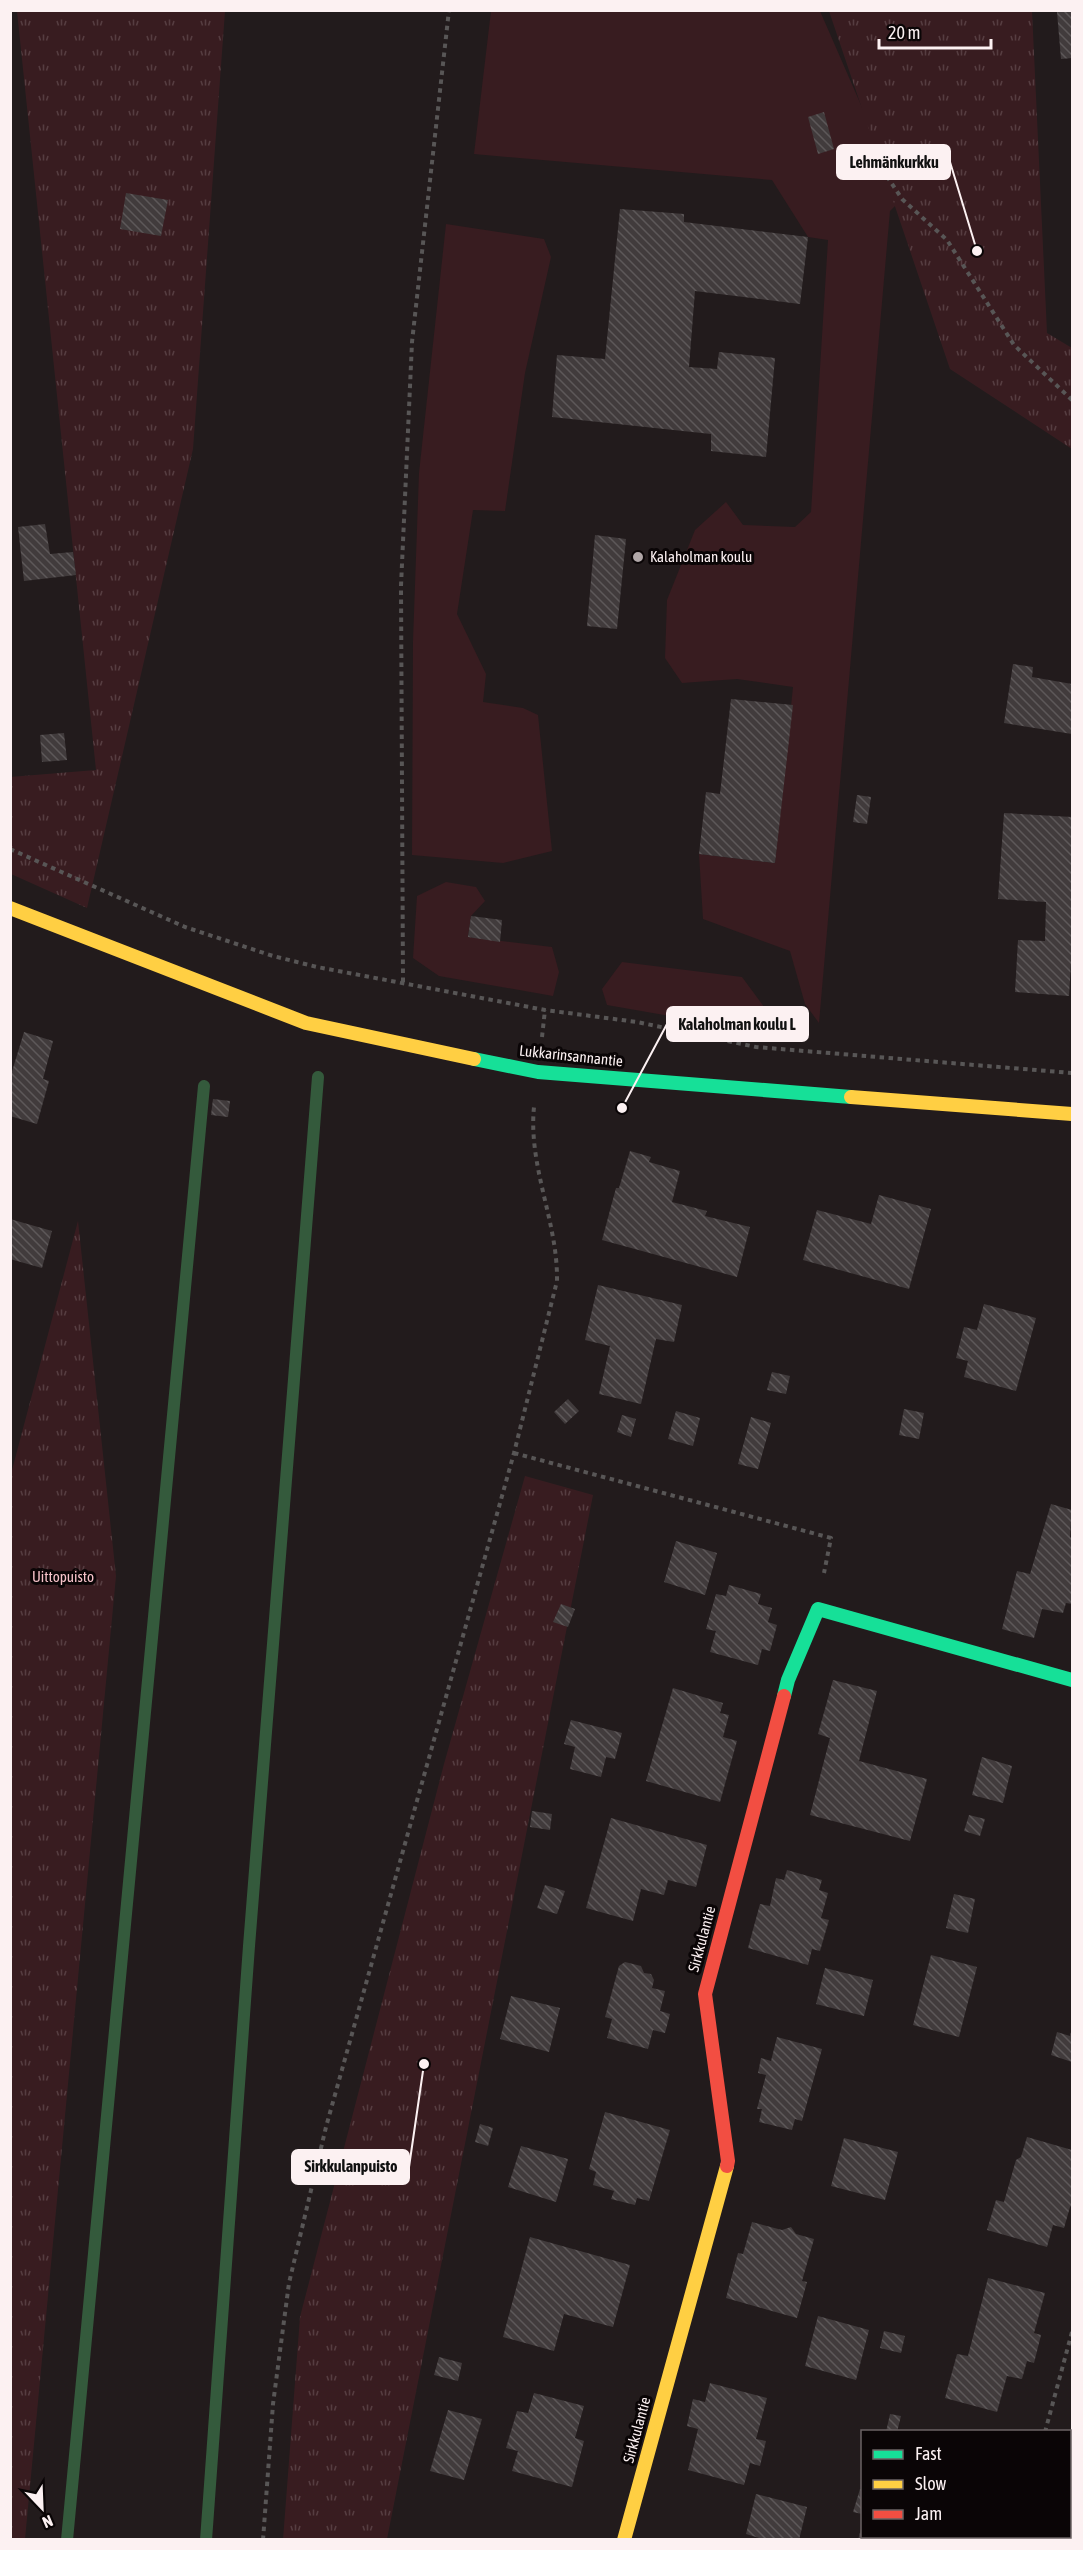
<svg xmlns="http://www.w3.org/2000/svg" width="1083" height="2550" viewBox="0 0 1083 2550" font-family="'Asap Condensed',sans-serif">
	<style>
		.green { fill: #381c20 }
		.park { fill: url(#park-tufts) }
		.lines { fill: none; stroke-linecap: round; stroke-linejoin: round }
		.stream { stroke: #345a3c; stroke-width: 12 }
		.building { fill: url(#building-back-hatch) }
		.path { stroke: #585656; stroke-width: 4; stroke-dasharray: 4.5 4.5; stroke-linecap: butt }
		.street { stroke: #525252; stroke-width: 33 }
		.fast { stroke: #16e098; stroke-width: 14 }
		.slow { stroke: #ffcf43; stroke-width: 14 }
		.jam { stroke: #f24e42; stroke-width: 14 }
		.poi-dot { fill: #b0a6a7; stroke: #0a0506; stroke-width: 2 }
		.labels { text-anchor: middle; stroke-width: 6; stroke-linejoin: round; paint-order: stroke }
		.poi-label { font-size: 15px; fill: #fcf1f2; stroke: #0a0506; text-anchor: start }
		.street-label { font-size: 15px; fill: #fcf1f2; stroke: #0a0506 }
		.park-label { font-size: 15px; fill: #f7c3ca; stroke: #0a0506 }
		.leader { fill: none; stroke: #fcf1f2; stroke-width: 2 }
		.callout-dot { fill: #fcf1f2; stroke: #0a0506; stroke-width: 2 }
		.callout { fill: #fcf1f2; stroke: #fcf1f2; stroke-width: 2 }
		.callout-label { font-size: 16px; text-anchor: middle; font-weight: bold; fill: #111 }
	</style>
	<defs>
		<pattern id="park-tufts" width="24" height="20" patternUnits="userSpaceOnUse" patternTransform="scale(1.5)"><rect width="24" height="20" fill="#381c20"/><path d="M3 7l-1-3M5 7V3M7 7l1-3M15 17l-1-3M17 17v-4M19 17l1-3" fill="none" stroke="#563d41"/></pattern>
		<pattern id="building-back-hatch" width="6" height="6" patternUnits="userSpaceOnUse" patternTransform="scale(1.5)"><rect width="6" height="6" fill="#413b3c"/><path d="M-1 5l2 2M0 0l6 6M5-1l2 2" fill="none" stroke="#5d5859"/></pattern>
	</defs>
	<rect width="100%" height="100%" fill="#221b1c"/>
	<path class="green" d="M491 11H820L902 199 890 211 819 1023 805 1004 790 951 703 919 699 854 775 863 793 687 737 679 682 683 665 658 667 600 695 530 726 502 743 525 795 527 811 512 828 240 808 237 772 180 474 154Z
		M446 224 544 239 551 257 525 373 505 511 473 510 457 614 486 674 483 702 523 708 538 715 552 851 503 863 412 855 413 641 419 473Z
		M446 882 476 887 485 901 471 916 468 937 552 947 559 972 553 996 439 976 413 958 417 896Z
		M622 962 742 977 770 1015 767 1033 607 1005 602 989Z"/>
	<path class="park" d="M17 11H225L193 449 87 908 11 874 10 777 96 770Z
		M829 11H1032L1047 333 1072 348V449L950 369Z
		M78 1221 116 1576 25 2539H11V1474Z
		M525 1476 593 1495 387 2539 283 2540 300 2317 444 1764Z"/>
	<g class="lines">
		<path class="stream" d="M67 2540 204 1086
			M206 2540 249 1946 318 1077"/>
	</g>
	<path class="building" d="M1072 10V58L1061 59 1057 12Z
		M824 112 834 149 818 154 808 117Z
		M126 193 168 200 161 236 120 229Z
		M620 209 684 214V222L808 237 800 304 695 291 689 367 717 369 719 352 775 358 766 457 711 451V434L552 417 557 355 605 359Z
		M45 524 50 554 73 552 76 575 24 581 18 527Z
		M595 535 626 539 617 629 587 626Z
		M1013 664 1033 667 1032 677 1072 684V734L1004 723Z
		M731 699 793 705 775 863 699 854 706 792 720 794Z
		M64 733 67 760 42 762 40 735Z
		M857 795 871 797 867 824 853 822Z
		M1004 813 1072 817V947L1069 996 1015 992 1018 940 1045 941 1046 902 998 899Z
		M471 916 502 920 500 942 468 937Z
		M24 1032 53 1041 43 1079 49 1081 37 1124 10 1116V1078Z
		M213 1099 230 1101 228 1117 211 1115Z
		M630 1151 651 1157 649 1162 680 1171 672 1202 707 1211 705 1216 750 1227 737 1277 602 1240 616 1188H619Z
		M879 1195 931 1209 909 1289 803 1260 817 1210 871 1224Z
		M10 1219 52 1231 42 1268 10 1259Z
		M598 1285 682 1305 674 1342 656 1339 641 1404 599 1394 610 1346 585 1340Z
		M984 1304 1036 1318 1016 1391 964 1377 968 1361 956 1358 964 1327 977 1330Z
		M772 1372 790 1376 786 1394 767 1390Z
		M568 1399 579 1411 565 1424 554 1412Z
		M904 1409 924 1413 919 1439 899 1435Z
		M676 1411 700 1418 693 1446 668 1439Z
		M622 1415 636 1419 631 1437 617 1432Z
		M751 1417 771 1423 758 1469 738 1464Z
		M1051 1504 1072 1510 1070 1537 1072 1538V1604L1066 1603 1063 1613 1042 1609 1034 1638 1002 1629 1017 1571 1030 1574Z
		M676 1541 717 1553 705 1595 664 1582Z
		M729 1585 761 1594 758 1604 772 1608 768 1622 777 1625 770 1651 762 1649 758 1665 710 1652 716 1631 706 1629 716 1594 726 1596Z
		M561 1604 575 1609 568 1627 553 1622Z
		M833 1680 877 1691 859 1761 927 1779 910 1841 810 1815 830 1738 818 1734Z
		M673 1688 723 1703 720 1713 729 1715 723 1737 737 1741 720 1802 646 1781Z
		M571 1720 622 1733 615 1759 606 1757 601 1777 570 1769 575 1747 564 1744Z
		M982 1757 1012 1766 1003 1803 972 1795Z
		M532 1811 552 1814 550 1830 530 1827Z
		M969 1815 985 1819 980 1836 964 1831Z
		M611 1818 707 1845 696 1887 668 1880 664 1895 641 1889 633 1921 586 1908Z
		M787 1870 822 1880 819 1890 828 1893 821 1918 829 1920 820 1951 812 1949 808 1965 748 1948 760 1904 770 1906 776 1878 784 1880Z
		M545 1885 565 1891 557 1914 537 1908Z
		M954 1894 975 1899 968 1933 946 1928Z
		M931 1955 977 1967 959 2037 913 2025Z
		M625 1962 641 1966 644 1973 651 1974 654 1980 652 1988 665 1991 660 2011 670 2014 665 2033 653 2030 648 2049 607 2038 612 2019 605 2017 619 1966Z
		M825 1968 873 1980 864 2016 816 2004Z
		M511 1996 560 2008 549 2052 500 2039Z
		M1072 2028V2062L1051 2055 1057 2032 1070 2036Z
		M777 2037 822 2049 802 2121 795 2119 792 2130 759 2122 762 2109H757L766 2075 758 2073 761 2058 771 2061Z
		M605 2112 670 2130 649 2201 637 2198 635 2205 611 2199 614 2191 593 2185 596 2172 589 2169Z
		M480 2124 493 2128 488 2146 475 2142Z
		M1027 2137 1072 2150V2205L1070 2207 1064 2228 1053 2225 1047 2247 987 2230 996 2200 1004 2202 1016 2160 1021 2157Z
		M844 2138 898 2152 885 2200 831 2186Z
		M521 2146 568 2159 556 2202 508 2187Z
		M752 2222 782 2230 791 2227 796 2234 814 2239 802 2281 807 2282 797 2318 726 2298 738 2253 743 2254Z
		M530 2237 630 2265 613 2327 564 2314 554 2351 503 2337Z
		M988 2278 1045 2293 1034 2333 1041 2335 1034 2363 1027 2361 1022 2379 1007 2376 997 2412 945 2398 957 2354 968 2356Z
		M818 2316 869 2330 856 2380 805 2366Z
		M884 2331 905 2336 901 2353 880 2348Z
		M439 2357 462 2363 458 2381 434 2375Z
		M710 2383 767 2398 756 2439 766 2441 760 2466 750 2463 744 2485 688 2470 698 2429 687 2426 693 2399 705 2402Z
		M534 2393 584 2406 575 2438 584 2441 572 2487 512 2471 518 2451 506 2448 517 2411 528 2413Z
		M448 2410 482 2419 464 2480 430 2471Z
		M890 2414 901 2416 897 2432H886Z
		M860 2489 862 2490V2514L853 2512Z
		M756 2494 807 2507 799 2540H766L746 2534Z
		M862 2525V2536L908 2538V2540H858Z"/>
	<g class="lines">
		<path class="path" d="M882 169 902 199 947 240 1014 345 1072 400
			M10 849 185 927 273 956 317 967 545 1010 637 1022 756 1047 1072 1073
			M403 982 401 586 412 342 449 10
			M542 1037 545 1010
			M514 1453 831 1538 824 1573
			M1045 2432 1072 2332
			M263 2540 273 2404 289 2283 326 2127 514 1453 557 1281C558 1222 528 1167 534 1107
			M1014 2540 1015 2536"/>
		<path class="street" d="M1070 2505 1072 2495
			M1060 2540 1061 2536"/>
		<path class="fast" d="M474 1059 538 1072 851 1097
			M784 1696 788 1680 818 1609 1072 1680"/>
		<path class="slow" d="M10 908 306 1023 474 1059
			M851 1097 1072 1114
			M624 2540 727 2166"/>
		<path class="jam" d="M727 2166 728 2161 705 1994 784 1696"/>
	</g>
	<circle class="poi-dot" cx="638" cy="557" r="6"/>
	<g class="labels">
		<g class="poi-label">
			<text x="650" y="562">Kalaholman koulu</text>
		</g>
		<g class="street-label">
			<text transform="translate(571 1056) rotate(6)" y="5">Lukkarinsannantie</text>
			<text transform="translate(702 1939) rotate(-75)" y="5">Sirkkulantie</text>
			<text transform="translate(637 2430) rotate(-75)" y="5">Sirkkulantie</text>
		</g>
		<g class="park-label">
			<text x="63" y="1582">Uittopuisto</text>
		</g>
	</g>
	<path class="leader" d="M977 251L950 162M622 1108L667 1024M424 2064L409 2167"/>
	<g class="callout-dot">
		<circle cx="977" cy="251" r="6"/>
		<circle cx="622" cy="1108" r="6"/>
		<circle cx="424" cy="2064" r="6"/>
	</g>
	<g class="callout">
		<rect x="837" y="145" width="113" height="34" rx="6"/>
		<rect x="667" y="1007" width="141" height="34" rx="6"/>
		<rect x="292" y="2150" width="117" height="34" rx="6"/>
	</g>
	<g class="callout-label">
		<text x="894" y="168">Lehmänkurkku</text>
		<text x="737" y="1030">Kalaholman koulu L</text>
		<text x="351" y="2172">Sirkkulanpuisto</text>
	</g>
	<rect width="1083" height="2550" fill="none" stroke="#fcf1f2" stroke-width="24"/>
	<rect x="861" y="2430" width="210" height="108" fill="#0a0506" stroke="#6b6364" stroke-width="1.5"/>
	<rect x="873" y="2450" width="30" height="9" fill="#16e098" stroke="#6b6364" stroke-width="1.5"/>
	<text x="915" y="2460" font-size="18" fill="#fcf1f2">Fast</text>
	<rect x="873" y="2480" width="30" height="9" fill="#ffcf43" stroke="#6b6364" stroke-width="1.5"/>
	<text x="915" y="2490" font-size="18" fill="#fcf1f2">Slow</text>
	<rect x="873" y="2510" width="30" height="9" fill="#f24e42" stroke="#6b6364" stroke-width="1.5"/>
	<text x="915" y="2520" font-size="18" fill="#fcf1f2">Jam</text>
	<g transform="translate(42 2508) rotate(157)" stroke="#0a0506" stroke-width="4.5" paint-order="stroke">
	<path d="M0-4.5L10 22L0 15L-10 22Z" fill="#fcf1f2"/>
	<text y="-9" font-size="16" font-weight="bold" text-anchor="middle" fill="#fcf1f2">N</text>
	</g>
	<path d="M879 39v9h112v-9" fill="none" stroke="#fcf1f2" stroke-width="3"/>
	<text x="888" y="39" font-size="18" fill="#fcf1f2" stroke="#0a0506" stroke-width="4.5" paint-order="stroke">20 m</text>
</svg>
